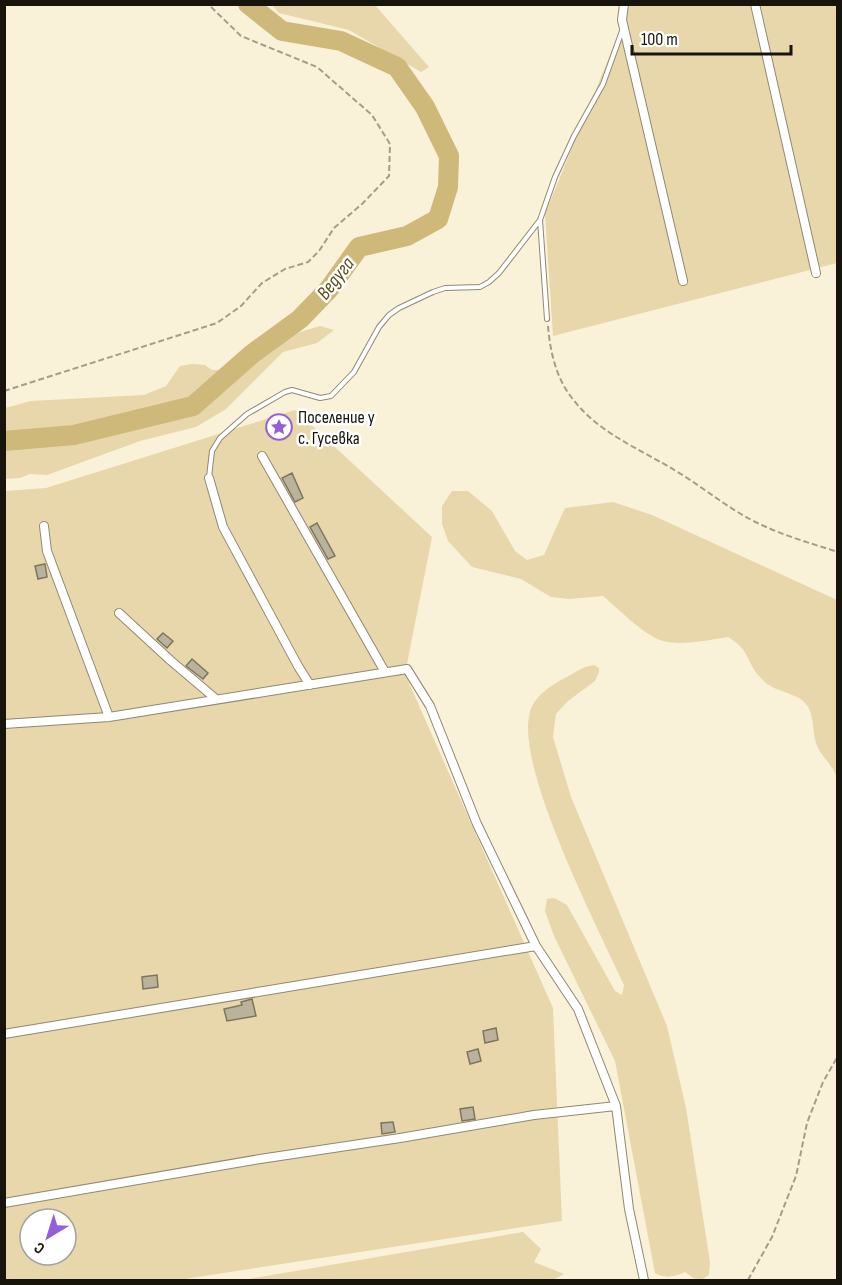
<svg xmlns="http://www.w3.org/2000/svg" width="842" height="1285" viewBox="0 0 842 1285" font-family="'Sofia Sans Condensed',sans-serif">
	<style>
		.green { fill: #e7d7aa; fill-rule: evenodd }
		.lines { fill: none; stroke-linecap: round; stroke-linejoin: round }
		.river { stroke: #ceb87a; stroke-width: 20 }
		.building { fill: #bab29b; stroke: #7d755f; stroke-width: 1.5 }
		.lane-casing { stroke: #908872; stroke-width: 6 }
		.street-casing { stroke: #908872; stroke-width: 10 }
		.path { stroke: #a49d8b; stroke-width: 2; stroke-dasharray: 6 3; stroke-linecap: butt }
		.lane { stroke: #fff; stroke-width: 4 }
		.street { stroke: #fff; stroke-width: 8 }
		.labels { text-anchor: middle; stroke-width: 5; stroke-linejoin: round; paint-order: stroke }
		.poi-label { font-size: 18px; fill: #17140b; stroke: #fff; text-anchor: start }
		.water-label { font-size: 20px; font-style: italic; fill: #5f4f1f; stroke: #fff }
	</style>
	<rect width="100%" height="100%" fill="#faf1d9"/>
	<path class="green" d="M272 5H375L429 67 421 72 349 30 279 13Z
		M625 5H837V263L553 336 545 214 623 23Z
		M320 326 334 330 317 343 283 352 226 409 196 427 140 441 47 475 30 474 20 478 5 479V408L31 401 144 395 166 386 180 366 192 364 205 365 212 370H224L267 353 297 333Z
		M295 410 432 537 405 674 553 1008 562 1221 178 1280H5V491L46 488ZM30 1219H66V1255H30Z
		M452 491H468L492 511 515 551 527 560 544 555 565 508 613 502 652 515 837 600V779C834 765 820 756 816 743 811 727 816 708 799 698 784 690 770 690 759 676 745 659 750 650 728 637 709 640 682 646 663 641 643 635 619 609 603 596L569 599 551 597 521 579 472 567 448 541 442 524V506Z
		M594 665 599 668V672L595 681 568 701 556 714 553 737 571 797 667 1026 686 1108 710 1262 709 1275 701 1280 693 1278 685 1272C673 1277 666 1279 655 1273L615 1061 554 936 545 911 547 899 554 898 567 905 615 991 622 995 624 985C599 930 514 766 530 712 534 696 552 685 565 678 575 673 583 666 594 665Z
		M523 1232 541 1249 534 1262 564 1274 553 1280H243Z"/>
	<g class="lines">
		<path class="river" d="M4 441 74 435 193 406 252 354 300 319 329 289 359 247 407 236 438 219 448 187 449 156 425 107 397 67 341 41 282 31 248 4"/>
	</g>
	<path class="building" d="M292 473 303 498 295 502 282 478Z
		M317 523 335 556 328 559 310 527Z
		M45 564 47 577 38 579 35 566Z
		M163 633 173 641 167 648 157 639Z
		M192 659 208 673 203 679 186 666Z
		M157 975 158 987 143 989 142 977Z
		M252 999 256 1016 227 1021 224 1009 242 1005 241 1002Z
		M496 1028 498 1040 485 1043 483 1031Z
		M478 1049 481 1061 470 1064 467 1052Z
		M473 1107 475 1119 462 1121 460 1109Z
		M393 1122 395 1132 382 1134 381 1123Z"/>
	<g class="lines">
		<g class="lane-casing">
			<path id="lane" d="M547 319 540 220 555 177 574 136 603 84 622 31
				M209 477 212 451 220 438 247 414 285 392 292 390 320 398 331 396 354 372 379 327 389 315 399 308 433 292 445 288 480 287 489 282 499 273 540 220"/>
		</g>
		<g class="street-casing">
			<path id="street" d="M624 4 622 20 683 281
				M755 4 816 273
				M262 456 385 672
				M209 478 223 527 298 666 310 685
				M44 526 47 551 109 717
				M119 613 170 660 216 699
				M4 724 109 717 407 669 430 706 477 824 536 946 578 1009 616 1106 629 1209 644 1280
				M4 1034 536 946
				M4 1203 260 1159 400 1138 534 1115 616 1106"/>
		</g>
		<path class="path" d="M548 326C550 351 556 378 572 398 598 433 640 449 676 471 706 489 732 512 764 526 788 537 813 544 838 552
			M4 391 217 323 241 306 262 283 285 269 308 262 319 251 334 228 362 204 389 176 390 144 372 115 317 67 241 36 208 4
			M748 1280 772 1237 796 1176 807 1123 823 1082 838 1056"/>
		<use href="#lane" class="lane"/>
		<use href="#street" class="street"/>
	</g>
	<defs>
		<g id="sight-ring" transform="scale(1.35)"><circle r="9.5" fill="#fff" stroke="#9360d9" stroke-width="1.5"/><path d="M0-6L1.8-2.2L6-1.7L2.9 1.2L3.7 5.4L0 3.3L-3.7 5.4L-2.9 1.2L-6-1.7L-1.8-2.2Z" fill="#9360d9"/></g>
	</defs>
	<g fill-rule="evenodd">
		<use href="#sight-ring" x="279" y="427"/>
	</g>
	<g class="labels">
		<g class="poi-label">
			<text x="298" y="423">Поселение у<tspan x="298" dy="21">с. Гусевка</tspan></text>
		</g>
		<g class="water-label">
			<text transform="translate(335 278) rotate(-52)" y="7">Ведуга</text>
		</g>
	</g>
	<rect width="842" height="1285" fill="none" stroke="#17140b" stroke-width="12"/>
	<g transform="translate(48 1237) rotate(218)"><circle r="28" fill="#ffffff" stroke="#a2a19d" stroke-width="1.5"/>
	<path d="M0-4.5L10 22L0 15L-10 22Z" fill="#9360d9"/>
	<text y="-9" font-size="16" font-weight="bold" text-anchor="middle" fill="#17140b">С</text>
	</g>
	<path d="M632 45v9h159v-9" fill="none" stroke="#17140b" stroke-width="3"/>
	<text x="641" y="45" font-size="18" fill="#17140b" stroke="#ffffff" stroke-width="4.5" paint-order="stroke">100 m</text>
</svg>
